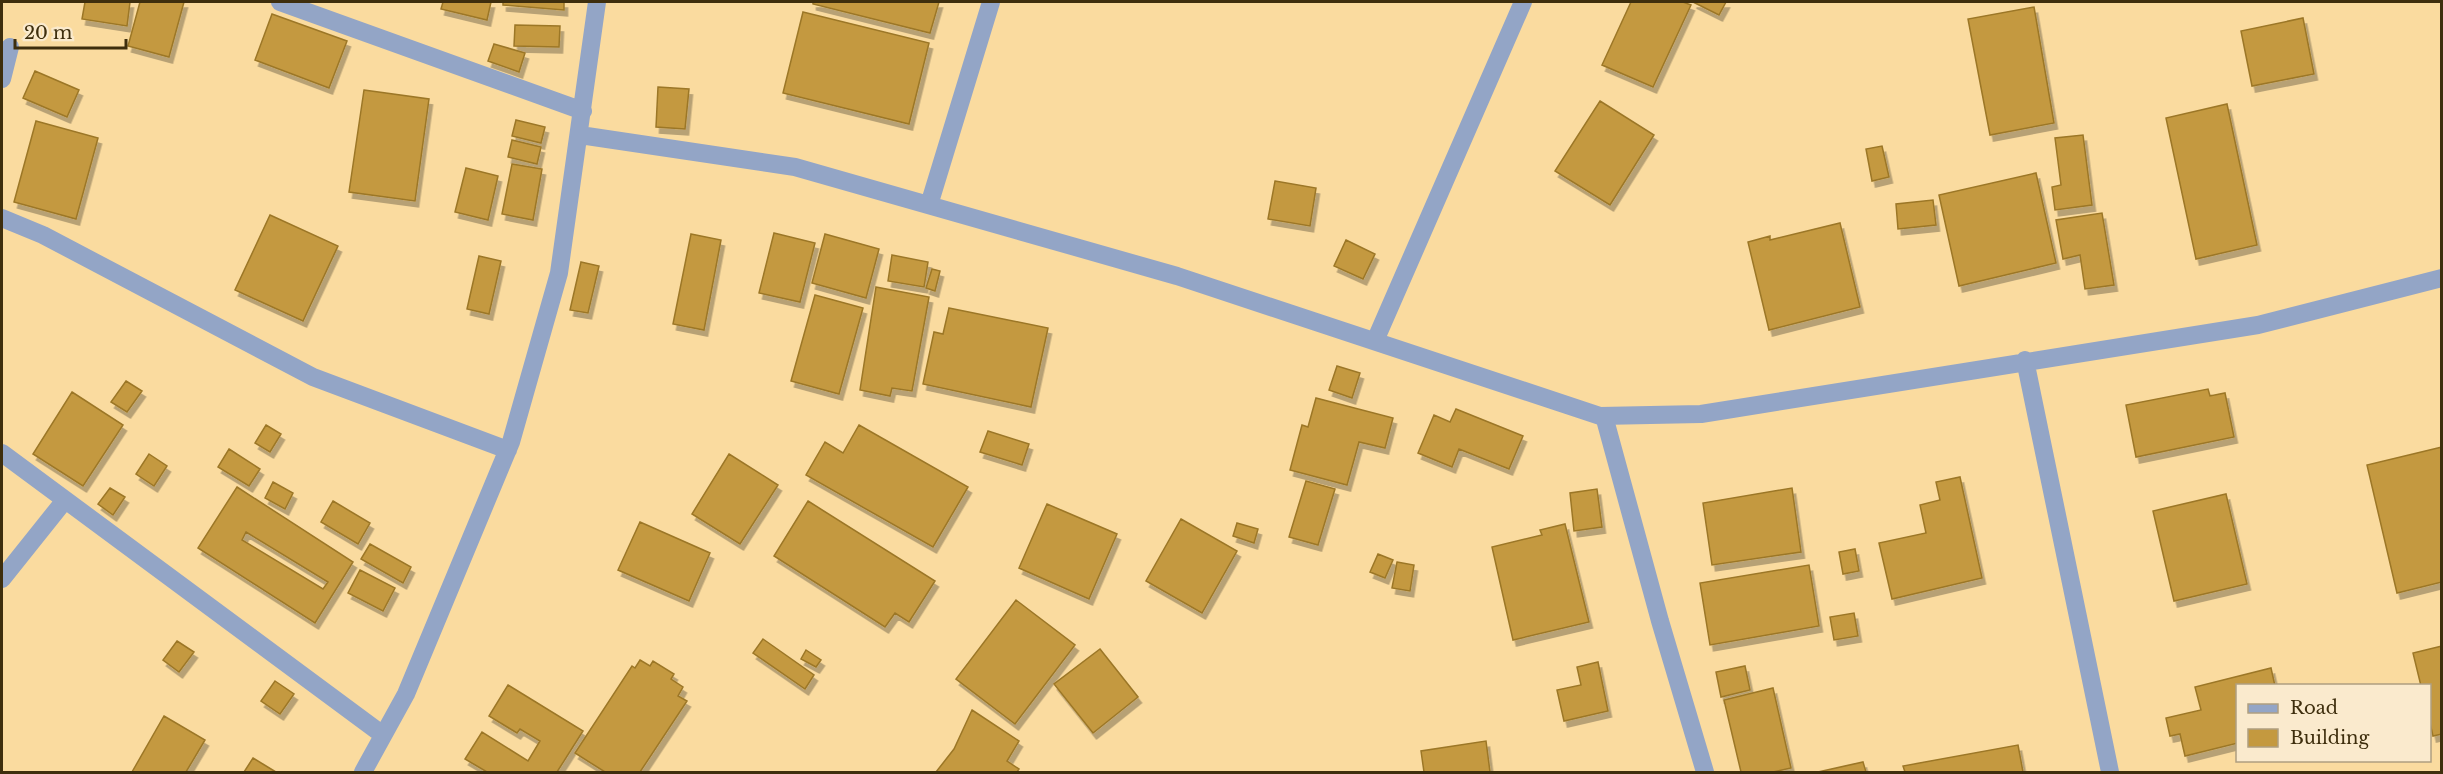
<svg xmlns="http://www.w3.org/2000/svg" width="2443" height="774" viewBox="0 0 2443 774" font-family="'Libre Baskerville',serif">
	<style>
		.building { fill: #c4993f; stroke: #9c7728; stroke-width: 1.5; fill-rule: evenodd; filter: url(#shadow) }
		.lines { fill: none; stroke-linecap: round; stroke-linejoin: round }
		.minor { stroke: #93a5c6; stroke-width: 18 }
	</style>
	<defs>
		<filter id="shadow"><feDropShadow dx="3.5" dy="6" stdDeviation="0" flood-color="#0004"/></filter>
	</defs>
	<rect width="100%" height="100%" fill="#fadb9f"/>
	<path class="building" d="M85 2H130L127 26 82 19Z
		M140 2H184L169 57 128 46Z
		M443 2H491L487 20 441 9Z
		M503 2H564V10L503 5Z
		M813 2H939L930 33 813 4Z
		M1631 2H1683L1691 5 1653 87 1602 65Z
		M1693 2H1726L1719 15Z
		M2034 7 2054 123 1990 135 1968 19Z
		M803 12 929 43 909 124 783 93Z
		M272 14 347 41 329 88 255 60Z
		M2303 18 2314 74 2252 86 2241 31Z
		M515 25 560 26 559 47 514 46Z
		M494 44 525 53 519 72 488 61Z
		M35 71 79 90 67 117 23 98Z
		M658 87 689 89 685 129 656 127Z
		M364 90 429 99 415 201 349 192Z
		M1600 101 1654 135 1610 205 1555 171Z
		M2227 104 2257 245 2196 259 2166 118Z
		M516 120 545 127 541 143 512 136Z
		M36 121 98 138 76 219 14 202Z
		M2083 135 2092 205 2055 210 2052 187 2061 185 2055 138Z
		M512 140 541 147 537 164 508 157Z
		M1882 146 1889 177 1872 181 1866 149Z
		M512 164 542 169 533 220 502 214Z
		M466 168 498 176 488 220 455 212Z
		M2036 173 2056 263 1959 286 1939 195Z
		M1275 181 1316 188 1310 226 1268 219Z
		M1933 200 1936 225 1898 229 1896 204Z
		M2102 213 2114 285 2085 289 2080 255 2063 259 2056 220Z
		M270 215 338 246 303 321 235 290Z
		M1840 223 1860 307 1769 330 1748 242 1770 236V240Z
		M774 233 815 243 800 302 759 293Z
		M691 234 721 240 704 330 673 324Z
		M825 234 879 249 866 298 812 283Z
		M1346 240 1375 254 1363 279 1334 266Z
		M892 255 928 262 924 287 888 281Z
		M479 256 501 261 489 314 467 309Z
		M581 262 599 266 588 313 570 310Z
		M932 269 940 271 935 291 926 288Z
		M876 287 929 297 912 391 892 388 890 396 860 390Z
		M815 295 863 308 839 394 791 381Z
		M949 308 1048 328 1031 407 923 384 934 332 943 334Z
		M1337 366 1360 373 1352 398 1329 390Z
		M126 381 142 391 127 412 111 402Z
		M2208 389 2210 396 2225 393 2234 437 2136 457 2126 405Z
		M72 392 123 425 83 486 33 454Z
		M1316 398 1393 418 1385 448 1359 442 1347 485 1290 470 1302 425 1308 427Z
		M1456 409 1523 436 1509 469 1459 449 1452 467 1418 453 1434 415 1450 422Z
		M266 425 281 434 270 452 255 443Z
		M859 425 968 487 933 547 806 475 825 442 843 453Z
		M988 431 1029 444 1022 465 980 452Z
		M2442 447V582L2397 593 2367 465Z
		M229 449 260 469 249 486 218 467Z
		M149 454 167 466 154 486 136 474Z
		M729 454 778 485 740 544 692 514Z
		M1960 477 1982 578 1892 599 1879 543 1926 533 1920 505 1940 500 1936 482Z
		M1306 481 1335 489 1318 545 1289 537Z
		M273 482 293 493 285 509 265 498Z
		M237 487 353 562 315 623 198 548ZM246 532 328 582 323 589 242 540Z
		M110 488 125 497 113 515 98 504Z
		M1792 488 1801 552 1712 565 1703 503Z
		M1597 489 1602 527 1574 531 1570 493Z
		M2226 494 2247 584 2174 601 2153 511Z
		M333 501 370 523 358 544 321 522Z
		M808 501 935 581 909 622 895 613 885 627 774 556Z
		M1047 504 1117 534 1089 599 1019 568Z
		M1181 519 1237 551 1202 613 1146 581Z
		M640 522 710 553 689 601 618 570Z
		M1237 523 1258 529 1254 543 1233 536Z
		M1565 524 1589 622 1513 640 1492 547 1542 535 1540 530Z
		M370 544 411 567 403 583 361 559Z
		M1855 549 1859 571 1843 574 1839 552Z
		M1378 554 1393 560 1385 578 1370 572Z
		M1397 562 1414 565 1410 591 1392 588Z
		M1809 565 1819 626 1710 645 1700 583Z
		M360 570 395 588 383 611 348 593Z
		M1016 600 1075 645 1015 724 956 679Z
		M1854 613 1858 636 1834 640 1830 617Z
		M763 639 814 675 805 689 753 653Z
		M177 641 194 652 179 672 163 660Z
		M2442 646V734L2433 736 2430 723V686H2421L2413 653Z
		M1100 649 1138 697 1093 733 1054 684Z
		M806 650 821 660 816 667 801 659Z
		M640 660 650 666 653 661 674 674 671 679 683 687 678 696 687 701 640 772H605L575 753 632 666 635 668Z
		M1598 662 1608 711 1564 721 1557 690 1581 685 1577 667Z
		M1745 666 1750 690 1721 697 1716 672Z
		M2271 668 2275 686H2238V743L2185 756 2180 734 2170 736 2166 718 2201 710 2195 687Z
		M275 681 294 694 280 714 261 701Z
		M508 685 583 731 557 772H487L465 759 482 732 528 761 540 741 520 729 517 733 489 716Z
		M1773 688 1791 768 1773 772H1741L1724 700Z
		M972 710 1019 741 1007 761 1019 769 1017 772H936L954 749Z
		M164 716 205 740 186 772H132Z
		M1486 741 1490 772H1424L1421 751Z
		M2018 745 2023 772H1905L1903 766Z
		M253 758 276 772H244Z
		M1863 762 1866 772H1818Z"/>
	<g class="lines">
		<path class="minor" d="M280 2 583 111
			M2 79 10 47
			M580 135 795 167 1177 276 1600 416 1701 414 2258 325 2442 278
			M929 205 991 2
			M2 218 43 235 313 377 508 450
			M1375 341 1523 2
			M2025 360 2110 772
			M1604 416 1660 621 1705 772
			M2 453 383 735
			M2 579 65 500
			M363 772 406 694 511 442 559 273 597 2"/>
	</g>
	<rect width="2443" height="774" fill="none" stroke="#3e2e0d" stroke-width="6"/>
	<rect x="2236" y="684" width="195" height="78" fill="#faeacd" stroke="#af9f80" stroke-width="1.5"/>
	<rect x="2248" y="704" width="30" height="9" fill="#93a5c6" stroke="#af9f80" stroke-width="1.5"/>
	<text x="2290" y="714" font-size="18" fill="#3e2e0d">Road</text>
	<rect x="2248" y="729" width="30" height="18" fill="#c4993f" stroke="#af9f80" stroke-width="1.5"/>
	<text x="2290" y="744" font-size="18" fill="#3e2e0d">Building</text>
	<path d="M15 39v9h111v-9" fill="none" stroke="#3e2e0d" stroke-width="3"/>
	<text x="24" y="39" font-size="18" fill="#3e2e0d" stroke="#faeacd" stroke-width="4.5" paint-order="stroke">20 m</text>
</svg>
